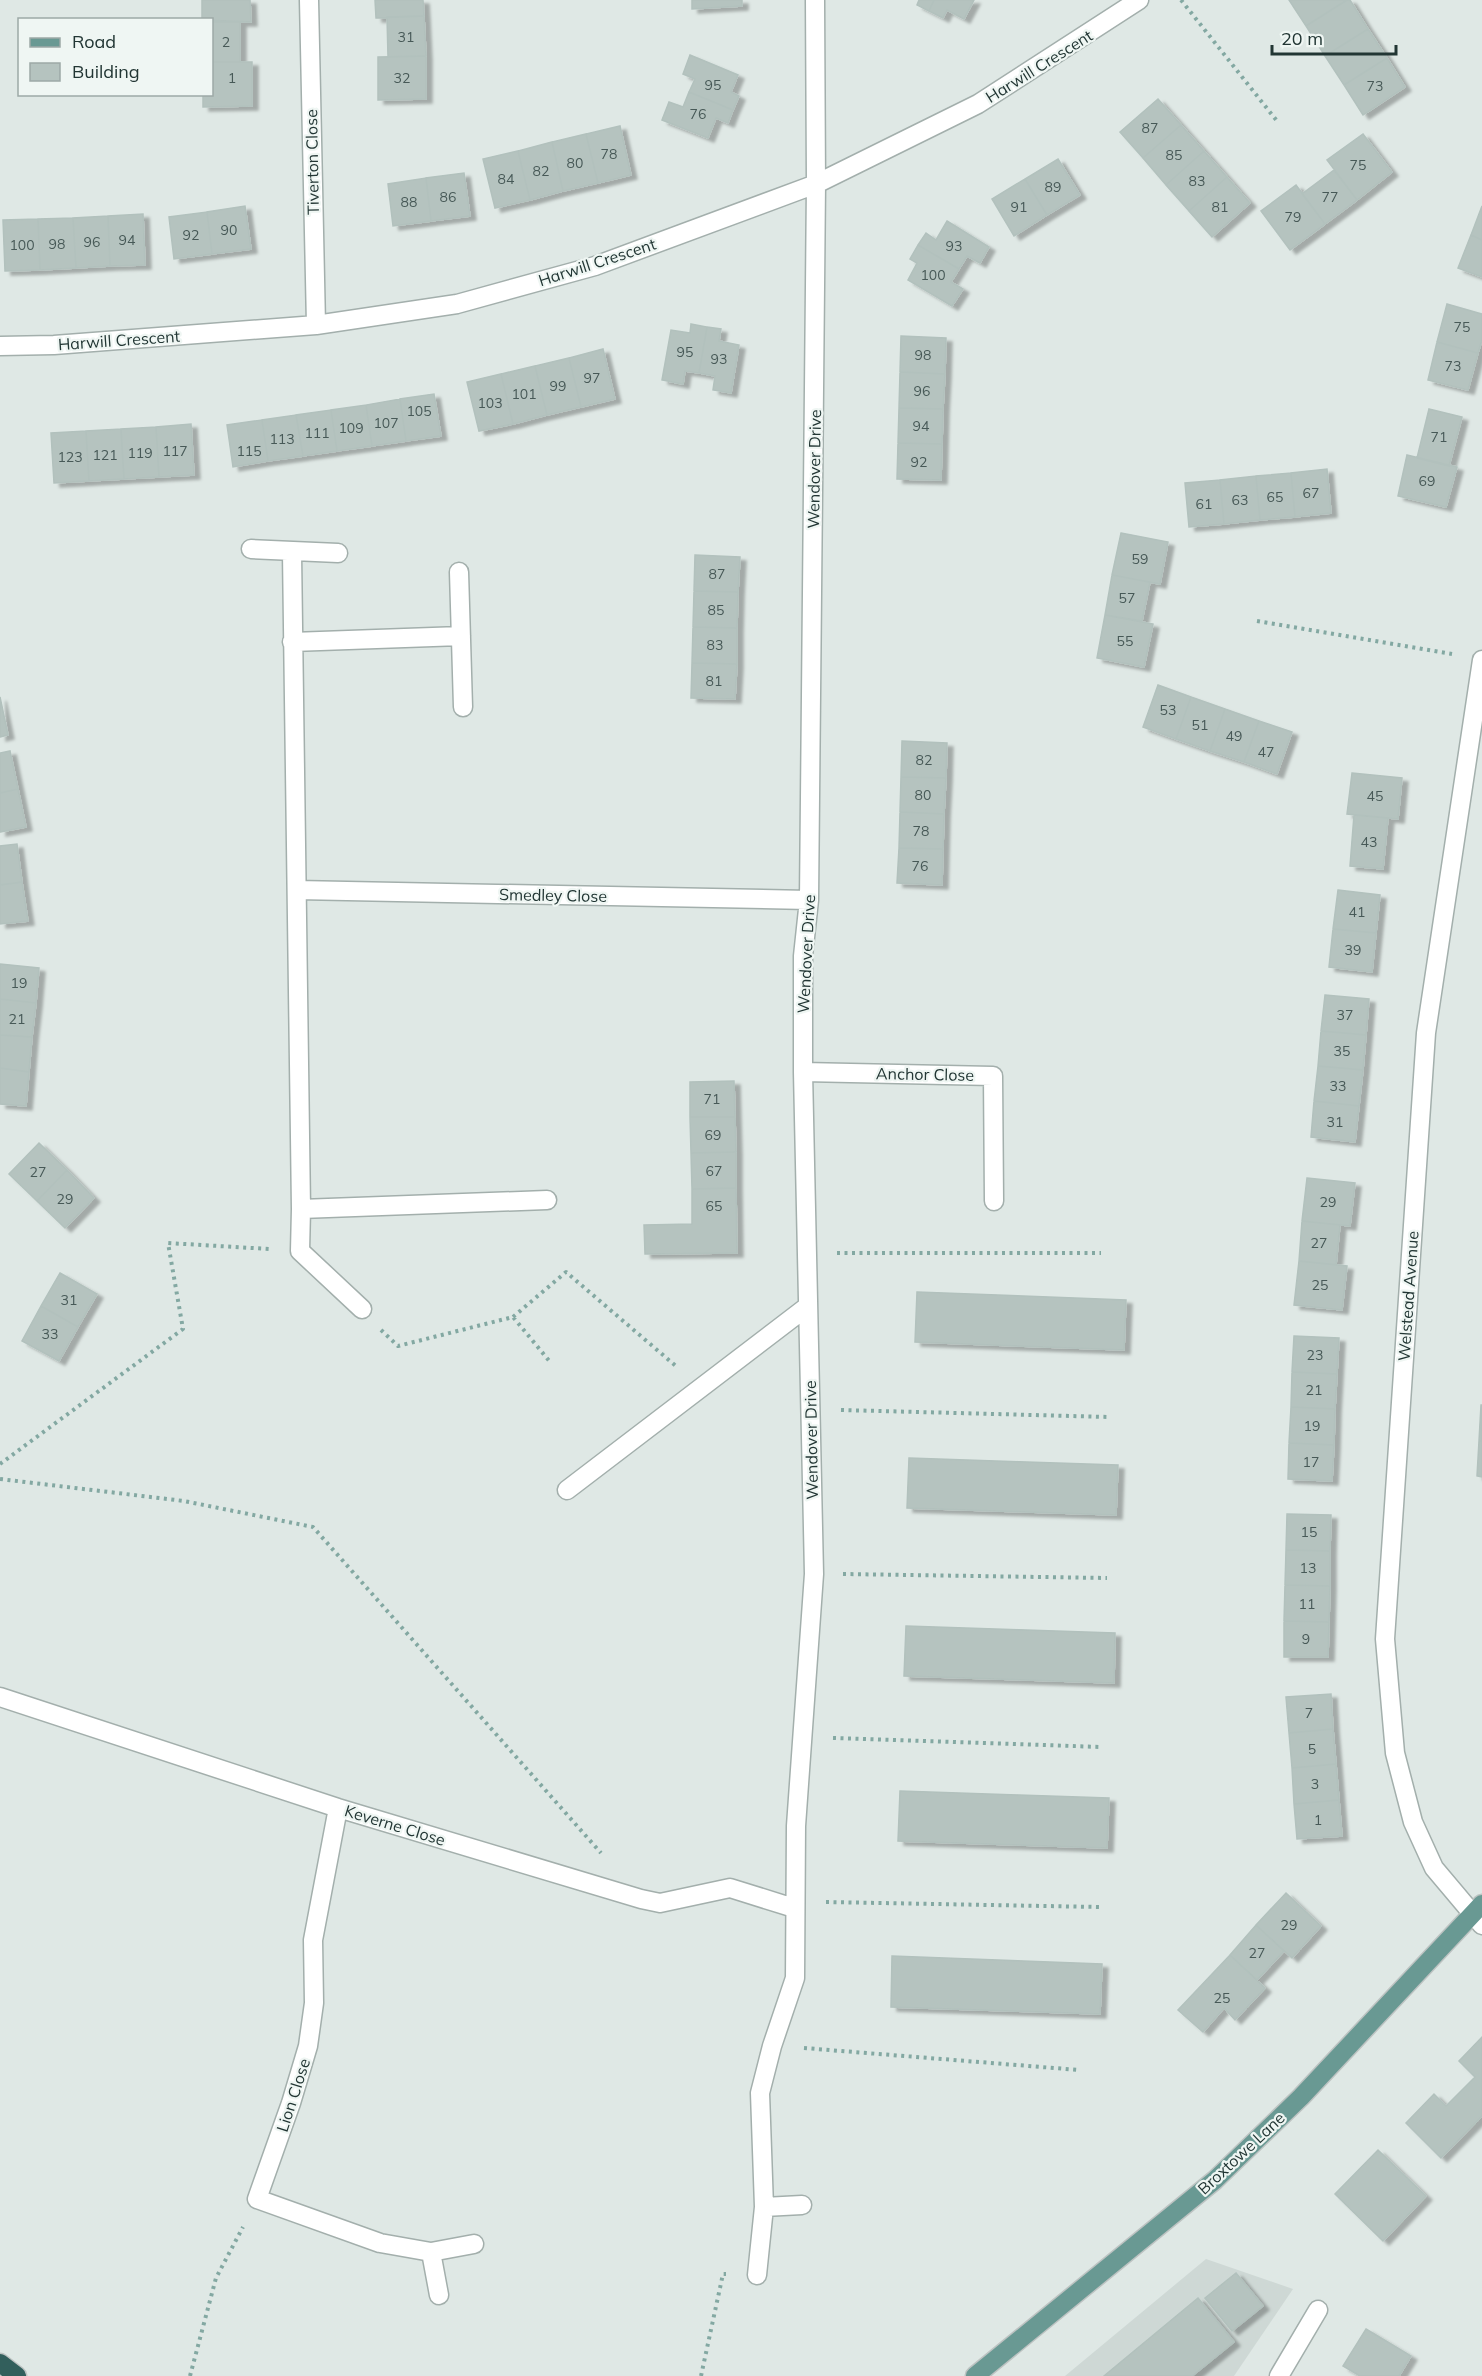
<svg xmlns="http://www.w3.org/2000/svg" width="1482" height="2376" viewBox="0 0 1482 2376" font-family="Mulish,sans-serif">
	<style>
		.built { fill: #ced8d5 }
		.building { fill: #b5c3bf; stroke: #b2c1bd; stroke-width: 1.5; filter: url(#shadow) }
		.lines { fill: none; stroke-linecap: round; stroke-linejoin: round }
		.minor-casing { stroke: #a3afac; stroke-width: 21 }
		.major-casing { stroke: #bdc3c2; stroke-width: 21 }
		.highway-casing { stroke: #bdc3c2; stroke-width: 21 }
		.path { stroke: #83a8a2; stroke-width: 4; stroke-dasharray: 3 4.5; stroke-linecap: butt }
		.minor { stroke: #fff; stroke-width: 18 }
		.major { stroke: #699993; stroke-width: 18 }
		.highway { stroke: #325f5c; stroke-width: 18 }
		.labels { text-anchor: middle; stroke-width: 4.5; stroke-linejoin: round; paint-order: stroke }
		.number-label { font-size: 14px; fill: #475957 }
		.street-label { font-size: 16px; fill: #223634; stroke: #eff6f3 }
	</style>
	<defs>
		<filter id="shadow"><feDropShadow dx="6" dy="4" stdDeviation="1.5" flood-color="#0004"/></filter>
	</defs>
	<rect width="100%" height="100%" fill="#dfe8e5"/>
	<path class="built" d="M1206 2259 1293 2289 1234 2376H1065Z"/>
	<path class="building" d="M202 0H250L251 22 202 20Z
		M375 0H423L424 16 376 18Z
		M692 0H742V6L692 9Z
		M919 0H934L929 11 917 5Z
		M934 0H974L964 19 947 10 943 18 929 11Z
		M1289 0H1347L1306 26Z
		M1347 0H1350L1368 29 1325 56 1306 26Z
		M424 16 426 56 388 57 387 17Z
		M212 22H240V62H212Z
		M1368 29 1387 58 1344 85 1325 56Z
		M690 55 738 75 731 92 739 96 733 110 689 92 695 79 683 74Z
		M426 56V99L378 100V57Z
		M1387 58 1405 87 1363 115 1344 85Z
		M212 62H252V106L203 107V94H212Z
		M689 92 733 110 728 123 716 118 708 138 662 120 669 102 683 107Z
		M1158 99 1181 125 1143 158 1120 132Z
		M1181 125 1204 151 1166 185 1143 158Z
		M620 126 631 175 598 183 586 134Z
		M586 134 598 183 563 191 552 142Z
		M1363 134 1392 172 1357 200 1327 160Z
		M552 142 563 191 530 200 518 151Z
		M518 151 530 200 495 208 483 159Z
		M1204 151 1227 177 1189 211 1166 185Z
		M1058 159 1080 195 1047 215 1025 179Z
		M1334 170 1357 200 1325 224 1302 194Z
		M464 173 470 216 431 221 426 178Z
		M1227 177 1250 203 1212 237 1189 211Z
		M426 178 431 221 393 226 388 184Z
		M1025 179 1047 215 1014 236 992 199Z
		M1296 185 1325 224 1290 250 1261 211Z
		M245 206 251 249 212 254 207 212Z
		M1482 206V240L1471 235Z
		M207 212 212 254 174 259 169 217Z
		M143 214 145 265 110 266 108 216Z
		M108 216 110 266 76 268 73 218Z
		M73 218 76 268 40 270 38 219Z
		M38 219 40 270 5 271 3 220Z
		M947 221 989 247 980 263 967 256 959 269 918 245 926 233 936 240Z
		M1471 235 1482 240V277L1458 268Z
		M918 245 959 269 951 282 963 289 952 306 908 280 917 263 910 259Z
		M1447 304 1482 314V340L1478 353 1437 342Z
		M691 324 707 327 699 373 685 371 683 384 662 380 671 330 690 333Z
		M707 327 721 329 719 341 739 345 731 393 713 390 715 376 699 373Z
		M901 336 946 338 945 374 900 372Z
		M1437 342 1478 353 1468 390 1428 380Z
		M603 349 615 399 581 407 569 358Z
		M569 358 581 407 547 415 535 366Z
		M535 366 547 415 513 424 501 374Z
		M900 372 945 374 943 409 899 408Z
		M501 374 513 424 479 431 467 382Z
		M434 394 441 436 406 441 400 399Z
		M400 399 406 441 372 446 366 405Z
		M366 405 372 446 337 451 331 410Z
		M899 408 943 409 942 444 898 443Z
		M1429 409 1462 417 1449 466 1417 458Z
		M331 410 337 451 303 456 296 415Z
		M296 415 303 456 268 461 262 420Z
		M262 420 268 461 233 467 227 425Z
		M191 424 194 475 159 477 156 427Z
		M156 427 159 477 124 479 121 429Z
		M121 429 124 479 89 481 86 431Z
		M86 431 89 481 54 483 51 433Z
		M898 443 942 444 941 480 897 479Z
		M1407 455 1457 467 1446 507 1398 496Z
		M1327 469 1331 513 1295 517 1291 473Z
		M1291 473 1295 517 1260 520 1256 476Z
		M1256 476 1260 520 1224 524 1220 480Z
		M1220 480 1224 524 1189 527 1185 483Z
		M1121 533 1168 542 1160 584 1112 575Z
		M695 555 740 557 738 592 694 591Z
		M1112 575 1150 582 1142 621 1105 615Z
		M694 591 738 592 737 628 693 627Z
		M1105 615 1153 624 1144 667 1097 658Z
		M693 627 737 628V664L692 663Z
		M692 663 737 664 735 699 691 698Z
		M1158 685 1191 697 1176 739 1143 727Z
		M0 697 8 735 0 737Z
		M1191 697 1225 709 1210 751 1176 739Z
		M1225 709 1259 721 1244 762 1210 751Z
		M1259 721 1292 732 1277 774 1244 762Z
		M902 741 947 743 946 778 901 777Z
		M10 751 18 789 0 793V753Z
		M1352 773 1402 778 1398 819 1347 814Z
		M901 777 946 778 944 814 900 812Z
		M18 789 26 827 0 832V793Z
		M900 812 944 814 943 849 899 848Z
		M1354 815 1388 818 1383 869 1350 866Z
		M17 844 22 882 0 885V846Z
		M899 848 943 849 942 885 897 883Z
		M22 882 28 921 0 924V885Z
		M1338 890 1380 895 1376 933 1333 929Z
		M1333 929 1376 933 1372 972 1329 967Z
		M0 964 39 968 36 1003 0 999Z
		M1325 995 1369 999 1366 1035 1321 1031Z
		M0 999 36 1003 32 1037 0 1035Z
		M1321 1031 1366 1035 1363 1070 1318 1066Z
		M0 1035 32 1037 29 1072 0 1068Z
		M1318 1066 1363 1070 1359 1106 1314 1101Z
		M0 1068 29 1072 26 1106 0 1104Z
		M734 1081 735 1117H690V1082Z
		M1314 1101 1359 1106 1355 1142 1311 1137Z
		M690 1117H735L736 1152 691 1153Z
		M39 1143 67 1170 37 1201 9 1174Z
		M736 1152V1188L692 1189 691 1153Z
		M67 1170 94 1198 65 1228 37 1201Z
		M1307 1178 1355 1183 1350 1226 1302 1221Z
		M736 1188 737 1253 645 1254 644 1225 692 1224V1189Z
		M1302 1221 1340 1225 1336 1265 1299 1261Z
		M1299 1261 1347 1266 1342 1310 1294 1305Z
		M60 1273 97 1294 78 1327 41 1306Z
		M917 1292 1126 1300 1124 1350 915 1342Z
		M41 1306 78 1327 59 1361 22 1341Z
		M1294 1336 1339 1338 1337 1374 1292 1372Z
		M1292 1372 1337 1374 1335 1409 1291 1407Z
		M1481 1405H1482V1441H1479Z
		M1291 1407 1335 1409 1334 1445 1289 1443Z
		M1479 1441H1482V1477L1477 1476Z
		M1289 1443 1334 1445 1332 1481 1288 1479Z
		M909 1458 1118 1465 1116 1515 907 1508Z
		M1287 1514 1331 1515 1330 1551 1286 1550Z
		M1286 1550 1330 1551V1586L1285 1585Z
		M1285 1585 1330 1586 1329 1622 1284 1621Z
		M1284 1621 1329 1622 1328 1657H1284Z
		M906 1626 1115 1633 1114 1683 904 1676Z
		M1331 1694 1333 1729 1289 1733 1286 1697Z
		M1333 1729 1336 1764 1292 1768 1289 1733Z
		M1336 1764 1339 1800 1294 1804 1292 1768Z
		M900 1791 1109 1798 1107 1848 898 1841Z
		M1339 1800 1342 1836 1297 1839 1294 1804Z
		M1286 1893 1321 1926 1292 1958 1256 1925Z
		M1256 1925 1284 1951 1257 1980 1230 1955Z
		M1230 1955 1265 1988 1235 2020 1224 2008 1203 2032 1178 2010Z
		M892 1956 1102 1964 1100 2014 891 2007Z
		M1482 2037V2116L1441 2158 1406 2123 1434 2094 1446 2106 1475 2077 1459 2061Z
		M1378 2150 1426 2196 1383 2241 1335 2194Z
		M1236 2273 1263 2306 1232 2331 1205 2298Z
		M1198 2298 1234 2342 1192 2376H1104Z
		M1366 2329 1411 2356 1399 2376H1360L1343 2366Z"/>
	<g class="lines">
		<g class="minor-casing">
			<path id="minor" d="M309 0 316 325
				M0 346 54 345 316 325 457 304 595 266 816 184 978 104 1139 0
				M251 549 338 553
				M292 553 301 1209 547 1200
				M459 572 463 707
				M292 642 461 636
				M1482 660 1426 1033 1385 1639 1395 1753 1413 1822 1434 1868 1482 1925
				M297 890 809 900
				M803 1072 993 1076 994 1201
				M301 1209 300 1251 362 1309
				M567 1490 808 1306
				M0 1697 338 1808 641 1899 660 1903 730 1888 794 1908
				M338 1808 313 1940 314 2003 308 2046 291 2103 257 2199 380 2243 431 2252 474 2244
				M764 2207 802 2205
				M431 2252 439 2295
				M757 2275 764 2207 760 2093 772 2046 795 1978 796 1826 814 1574 803 1072V956L809 900 816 184 815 0
				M1279 2376 1318 2310"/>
		</g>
		<g class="major-casing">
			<path id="major" d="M975 2376 1215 2180 1301 2097 1482 1904"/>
		</g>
		<g class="highway-casing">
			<path id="highway" d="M0 2363 17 2376"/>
		</g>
		<path class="path" d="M1181 0 1277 121
			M1257 621 1452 654
			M837 1253H1101
			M513 1317 566 1272 677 1367
			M381 1330 398 1346 513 1317 551 1363
			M841 1410 1110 1417
			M0 1464 183 1329 168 1243 269 1249
			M0 1479 184 1501 313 1527 601 1853
			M843 1574 1107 1578
			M833 1738 1102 1747
			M826 1902 1099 1907
			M804 2048 1079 2070
			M190 2376 216 2278 243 2227
			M701 2376 723 2274H726"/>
		<use href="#minor" class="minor"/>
		<use href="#major" class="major"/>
		<use href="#highway" class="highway"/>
	</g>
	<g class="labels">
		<g class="number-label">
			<text x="406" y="42">31</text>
			<text x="226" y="47">2</text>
			<text x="232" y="83">1</text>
			<text x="402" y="83">32</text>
			<text x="713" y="90">95</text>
			<text x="1375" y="91">73</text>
			<text x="698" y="119">76</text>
			<text x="1150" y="133">87</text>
			<text x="609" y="159">78</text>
			<text x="1174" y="160">85</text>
			<text x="575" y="168">80</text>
			<text x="1358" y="170">75</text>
			<text x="541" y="176">82</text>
			<text x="506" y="184">84</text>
			<text x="1197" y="186">83</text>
			<text x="1053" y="192">89</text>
			<text x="448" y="202">86</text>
			<text x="1330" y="202">77</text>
			<text x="409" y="207">88</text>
			<text x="1019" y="212">91</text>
			<text x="1220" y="212">81</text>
			<text x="1293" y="222">79</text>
			<text x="229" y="235">90</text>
			<text x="191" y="240">92</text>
			<text x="127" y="245">94</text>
			<text x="92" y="247">96</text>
			<text x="57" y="249">98</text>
			<text x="22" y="250">100</text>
			<text x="954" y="251">93</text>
			<text x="933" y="280">100</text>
			<text x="1462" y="332">75</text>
			<text x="685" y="357">95</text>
			<text x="923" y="360">98</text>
			<text x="719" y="364">93</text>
			<text x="1453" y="371">73</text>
			<text x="592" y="383">97</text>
			<text x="558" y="391">99</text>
			<text x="922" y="396">96</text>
			<text x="524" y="399">101</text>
			<text x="490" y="408">103</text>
			<text x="419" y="416">105</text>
			<text x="386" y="428">107</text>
			<text x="921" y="431">94</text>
			<text x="351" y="433">109</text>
			<text x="317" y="438">111</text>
			<text x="1439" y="442">71</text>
			<text x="282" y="444">113</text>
			<text x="175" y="456">117</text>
			<text x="249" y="456">115</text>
			<text x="140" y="458">119</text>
			<text x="105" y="460">121</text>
			<text x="70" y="462">123</text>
			<text x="919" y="467">92</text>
			<text x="1427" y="486">69</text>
			<text x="1311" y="498">67</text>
			<text x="1275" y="502">65</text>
			<text x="1240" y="505">63</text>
			<text x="1204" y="509">61</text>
			<text x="1140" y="564">59</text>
			<text x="717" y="579">87</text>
			<text x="1127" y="603">57</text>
			<text x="716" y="615">85</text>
			<text x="1125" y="646">55</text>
			<text x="715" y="650">83</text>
			<text x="714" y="686">81</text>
			<text x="1168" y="715">53</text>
			<text x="1200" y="730">51</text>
			<text x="1234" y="741">49</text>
			<text x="1266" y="757">47</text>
			<text x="924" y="765">82</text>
			<text x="923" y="800">80</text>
			<text x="1375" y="801">45</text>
			<text x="921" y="836">78</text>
			<text x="1369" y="847">43</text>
			<text x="920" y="871">76</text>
			<text x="1357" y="917">41</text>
			<text x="1353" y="955">39</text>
			<text x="19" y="988">19</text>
			<text x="1345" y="1020">37</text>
			<text x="17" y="1024">21</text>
			<text x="1342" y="1056">35</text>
			<text x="1338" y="1091">33</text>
			<text x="712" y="1104">71</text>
			<text x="1335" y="1127">31</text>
			<text x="713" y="1140">69</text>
			<text x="714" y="1176">67</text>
			<text x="38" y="1177">27</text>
			<text x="65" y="1204">29</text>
			<text x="1328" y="1207">29</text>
			<text x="714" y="1211">65</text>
			<text x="1319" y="1248">27</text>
			<text x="1320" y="1290">25</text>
			<text x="69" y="1305">31</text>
			<text x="50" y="1339">33</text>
			<text x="1315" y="1360">23</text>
			<text x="1314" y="1395">21</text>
			<text x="1312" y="1431">19</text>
			<text x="1311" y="1467">17</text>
			<text x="1309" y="1537">15</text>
			<text x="1308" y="1573">13</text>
			<text x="1307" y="1609">11</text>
			<text x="1306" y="1644">9</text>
			<text x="1309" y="1718">7</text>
			<text x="1312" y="1754">5</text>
			<text x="1315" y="1789">3</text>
			<text x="1318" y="1825">1</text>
			<text x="1289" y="1930">29</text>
			<text x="1257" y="1958">27</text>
			<text x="1222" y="2003">25</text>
		</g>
		<g class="street-label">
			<text transform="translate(1039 66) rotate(-32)" y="6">Harwill Crescent</text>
			<text transform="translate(312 162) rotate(-91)" y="6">Tiverton Close</text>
			<text transform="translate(597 262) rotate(-18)" y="6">Harwill Crescent</text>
			<text transform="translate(119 340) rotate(-4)" y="6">Harwill Crescent</text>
			<text transform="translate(814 469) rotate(-89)" y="6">Wendover Drive</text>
			<text transform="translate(553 895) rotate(1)" y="6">Smedley Close</text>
			<text transform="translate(806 954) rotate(-87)" y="6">Wendover Drive</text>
			<text transform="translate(925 1074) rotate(1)" y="6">Anchor Close</text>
			<text transform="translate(1408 1296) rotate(-86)" y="6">Welstead Avenue</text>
			<text transform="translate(811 1440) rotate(-91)" y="6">Wendover Drive</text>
			<text transform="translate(395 1825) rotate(17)" y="6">Keverne Close</text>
			<text transform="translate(293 2095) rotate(-72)" y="6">Lion Close</text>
			<text transform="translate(1241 2153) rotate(-43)" y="6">Broxtowe Lane</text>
		</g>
	</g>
	<rect x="18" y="18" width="195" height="78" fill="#eff6f3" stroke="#9da9a7" stroke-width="1.5"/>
	<rect x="30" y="38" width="30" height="9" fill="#699993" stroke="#9da9a7" stroke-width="1.5"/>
	<text x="72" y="48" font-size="18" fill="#223634">Road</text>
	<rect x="30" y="63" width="30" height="18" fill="#b5c3bf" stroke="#9da9a7" stroke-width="1.5"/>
	<text x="72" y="78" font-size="18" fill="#223634">Building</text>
	<path d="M1272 45v9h124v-9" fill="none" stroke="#223634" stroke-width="3"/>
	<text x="1281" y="45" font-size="18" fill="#223634" stroke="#eff6f3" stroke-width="4.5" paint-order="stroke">20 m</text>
</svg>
